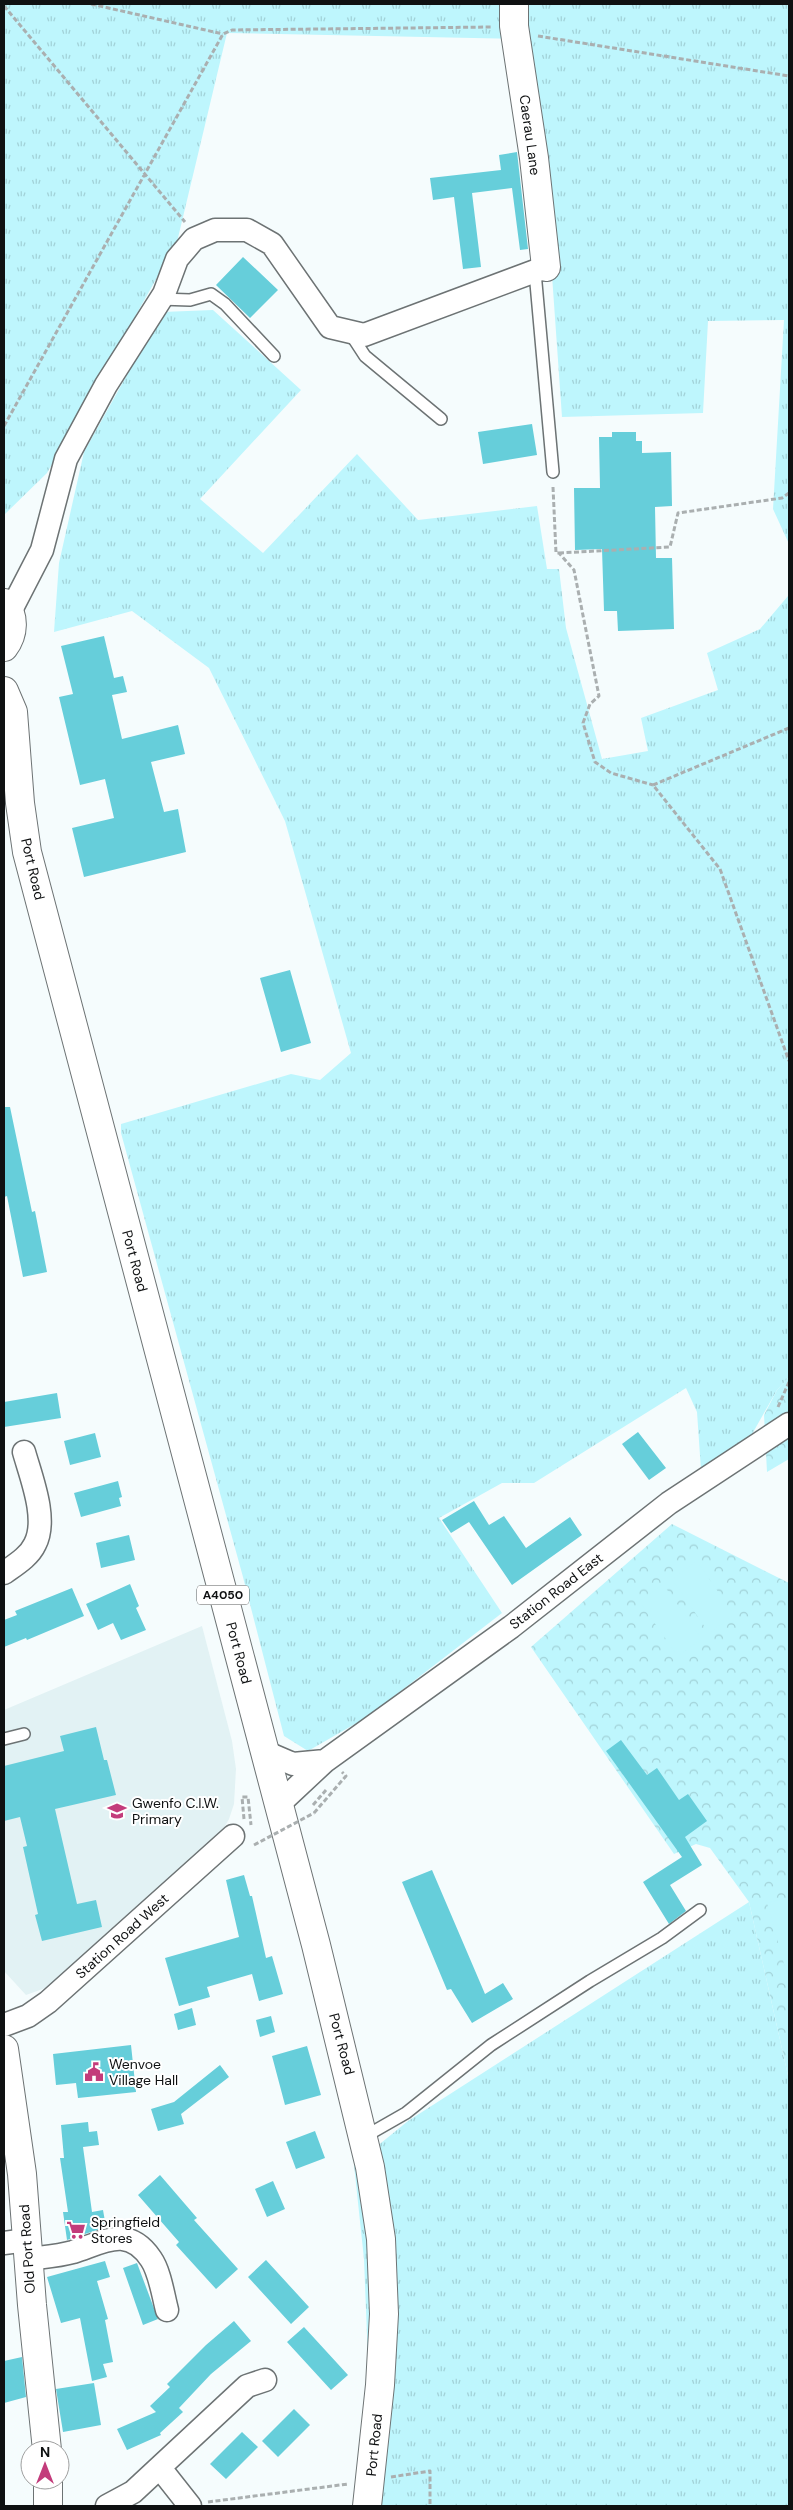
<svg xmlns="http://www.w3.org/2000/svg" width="793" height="2510" viewBox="0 0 793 2510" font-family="'DM Sans',sans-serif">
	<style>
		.built { fill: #e2f2f4 }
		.grass { fill: url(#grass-tufts) }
		.forest { fill: url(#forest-crowns) }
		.pitch { fill: #bef6fd }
		.building { fill: #66ceda }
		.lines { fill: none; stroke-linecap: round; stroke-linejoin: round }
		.service-casing { stroke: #6d7374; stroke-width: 14 }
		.minor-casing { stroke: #6d7374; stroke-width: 25 }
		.tertiary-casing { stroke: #6d7374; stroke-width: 30 }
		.primary-casing { stroke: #6d7374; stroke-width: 30 }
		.path { stroke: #aaafb0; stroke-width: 3; stroke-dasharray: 5 2.5; stroke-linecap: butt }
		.service { stroke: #fff; stroke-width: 11 }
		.minor { stroke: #fff; stroke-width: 22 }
		.tertiary { stroke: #fff; stroke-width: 28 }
		.primary { stroke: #fff; stroke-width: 28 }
		.path-bridge { stroke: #aaafb0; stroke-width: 3; stroke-dasharray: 5 2.5; stroke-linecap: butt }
		.labels { text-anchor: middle; stroke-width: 4; stroke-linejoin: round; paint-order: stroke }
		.shield { fill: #fff; stroke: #575859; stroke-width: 1 }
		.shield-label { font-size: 12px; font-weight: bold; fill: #0f1112 }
		.street-label { font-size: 14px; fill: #0f1112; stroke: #fff }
		.poi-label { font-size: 14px; fill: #0f1112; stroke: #fff; text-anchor: start }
	</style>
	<defs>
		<pattern id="grass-tufts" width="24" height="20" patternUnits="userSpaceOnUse" patternTransform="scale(1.25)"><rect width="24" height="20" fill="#bef6fd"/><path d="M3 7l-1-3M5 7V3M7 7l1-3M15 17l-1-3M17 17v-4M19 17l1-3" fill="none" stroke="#a2d2d8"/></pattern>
		<pattern id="forest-crowns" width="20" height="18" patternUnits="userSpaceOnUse" patternTransform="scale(1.25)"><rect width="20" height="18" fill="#bef6fd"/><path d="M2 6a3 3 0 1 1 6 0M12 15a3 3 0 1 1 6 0" fill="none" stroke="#a2d2d8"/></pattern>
	</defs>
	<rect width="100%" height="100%" fill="#f5fcfd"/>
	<path class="built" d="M202 1626 232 1741 236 1769 234 1804 229 1819 220 1835 51 1986 26 1995 4 1971V1710Z"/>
	<path class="grass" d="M4 4H789V544L773 509 784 320 708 321 703 413 562 417 550 247 528 39 227 33 177 242 47 473 4 515Z
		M213 310 301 390 200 499 263 553 357 454 418 520 537 506 547 569H559L566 628 602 759 648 751 641 718 718 690 707 653 760 629 788 596 789 588V1377L777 1390 747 1443 701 1470 697 1412 686 1388 534 1483H502L439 1518 502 1613 367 1717 308 1751 284 1736 243 1577 121 1133V1124L291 1074 320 1080 351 1053 285 821 209 668 132 611 54 632 59 563 84 452 162 312Z
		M749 1902 789 2080V2506H359L370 2411 364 2259 354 2165 408 2121Z"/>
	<path class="forest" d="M789 1377V1459L767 1472 764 1415 777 1390Z
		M672 1524 789 1583V2080L749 1902 710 1848 696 1844 674 1854 531 1647Z"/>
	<path class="pitch" d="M697 1561 734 1615 709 1633 672 1579Z
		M663 1584 702 1639 678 1656 639 1601Z
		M789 1897V1982L767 1903Z"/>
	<path class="building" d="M517 152 528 249 520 250 512 188 472 193 481 267 463 269 454 197 433 200 430 178 501 170 499 155Z
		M243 257 278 290 250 318 216 285Z
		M532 424 537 455 483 464 478 432Z
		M612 432H636V441H642V453L671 452 672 506 655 507 656 558H672L674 629 618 631 617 611H604L602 549 575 550 574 488H600L599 437H612Z
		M104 636 114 678 123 676 127 692 112 695 122 739 178 725 185 754 151 762 164 812 178 809 186 852 84 877 72 828 114 818 105 779 80 785 59 697 73 694 61 646Z
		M290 970 311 1043 281 1052 260 978Z
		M4 1107H10L32 1212 35 1211 47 1272 23 1277 7 1196 4 1197Z
		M57 1393 61 1418 4 1427V1402Z
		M638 1432 666 1468 649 1480 622 1444Z
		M95 1433 101 1457 70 1465 64 1441Z
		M118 1481 122 1497 119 1498 121 1506 81 1517 74 1493Z
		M474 1501 489 1525 504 1516 526 1548 570 1517 582 1535 512 1585 469 1522 451 1533 442 1520Z
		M129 1535 135 1560 101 1568 96 1543Z
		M130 1584 139 1606 136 1608 146 1630 121 1640 113 1623 98 1630 86 1604Z
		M72 1588 84 1616 27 1640 26 1638 4 1647V1620L17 1615 15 1611Z
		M96 1727 104 1760H107L116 1795 55 1809 77 1904 96 1900 102 1927 42 1941 35 1915 38 1914 23 1847 27 1846 20 1817 4 1821V1766L64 1751 60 1736Z
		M621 1740 647 1775 657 1768 679 1800 688 1794 707 1821 685 1837 702 1865 670 1885 686 1911 669 1924 643 1882 682 1857 606 1751Z
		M432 1870 485 1994 503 1983 513 1999 472 2023 451 1989 447 1990 402 1882Z
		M244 1875 250 1896H252L266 1958 272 1956 283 1994 259 2001 252 1974 207 1987 210 1997 179 2006 165 1958 239 1937 226 1880Z
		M192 2008 196 2025 178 2030 174 2014Z
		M271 2016 275 2032 260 2037 256 2020Z
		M131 2045 136 2092 78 2098 76 2083 56 2085 53 2054Z
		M307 2046 321 2095 285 2105 272 2056Z
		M220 2065 229 2077 181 2114 184 2124 158 2131 151 2109 174 2102Z
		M88 2122 89 2132 97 2131 99 2145 83 2147 92 2212 103 2210 106 2227 67 2240 63 2212H68L60 2158H64L61 2125Z
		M315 2131 325 2158 296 2169 286 2142Z
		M160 2175 197 2218 194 2220 238 2269 216 2289 176 2245 179 2242 138 2195Z
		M273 2181 285 2209 267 2217 255 2189Z
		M266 2260 309 2307 291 2324 248 2277Z
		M105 2261 110 2277 97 2281 108 2319 105 2320 113 2362 103 2364 107 2377 92 2381 80 2318 61 2323 47 2277Z
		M137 2263 158 2319 143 2325 123 2268Z
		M234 2321 251 2341 211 2374 179 2408 183 2412 160 2433 161 2435 127 2450 117 2429 156 2412 150 2406 170 2387 167 2384 206 2345Z
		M304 2327 348 2375 331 2390 287 2342Z
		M22 2357 26 2397 4 2403V2361Z
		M94 2383 101 2425 63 2432 56 2389Z
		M294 2409 310 2425 278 2457 262 2441Z
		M242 2432 258 2447 226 2479 210 2464Z"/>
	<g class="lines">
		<g class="service-casing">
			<path id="service" d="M535 272 553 472
				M160 299 190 300 211 294 225 304 274 356
				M350 333 365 356 441 419
				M4 1739 24 1734
				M364 2137 406 2113 491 2045 590 1981 662 1938 700 1910"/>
		</g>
		<g class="minor-casing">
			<path id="minor" d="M10 612 42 550 66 459 106 385 164 294 177 259 194 239 215 230H247L272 244 330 327 364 335 546 267
				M4 1573C15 1565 29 1557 35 1544 48 1519 31 1477 24 1452
				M265 1752 293 1764 325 1761
				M279 1804 325 1761 511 1627 669 1503 789 1424
				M4 2025 28 2016 48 2002 233 1836
				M4 2243 27 2240
				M28 2259C43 2257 59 2256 73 2252 104 2242 128 2225 151 2259 160 2272 163 2295 167 2310
				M160 2468 190 2506
				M107 2506 133 2492 247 2386 265 2380"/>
		</g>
		<g class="tertiary-casing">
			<path id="tertiary" d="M514 4V26L534 158 546 267
				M4 2049 22 2174 32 2305 47 2450
				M48 2506V2480"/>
		</g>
		<g class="primary-casing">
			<path id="primary" d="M4 603C15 616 14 634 4 647
				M4 691 13 712 20 803 27 852 316 1945 370 2167 381 2239 384 2314 380 2385 367 2506"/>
		</g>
		<path class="path" d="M91 4 223 34
			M4 6 185 222
			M538 36 789 76
			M4 426 223 34 232 30 493 27
			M553 487 556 553H559L574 570 599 696 590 704 583 723 595 762 611 773 653 785
			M559 553 670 547 678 513 782 498 789 493
			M789 728 653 785 720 869 789 1061
			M778 1407 789 1382
			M313 1805 326 1790
			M314 1813 346 1776 342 1772
			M244 1819 242 1797H248L251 1825
			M391 2477 430 2471V2506
			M208 2502 348 2484"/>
		<use href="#service" class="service"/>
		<use href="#minor" class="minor"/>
		<use href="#tertiary" class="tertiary"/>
		<use href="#primary" class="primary"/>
		<path class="path-bridge" d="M254 1845 314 1813"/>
	</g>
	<defs>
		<g id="school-bare" transform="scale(1.5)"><path d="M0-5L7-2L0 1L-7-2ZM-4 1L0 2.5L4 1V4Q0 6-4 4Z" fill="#c33c7b" stroke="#fff" stroke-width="2.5" paint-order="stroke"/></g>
		<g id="civic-bare" transform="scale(1.5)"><path d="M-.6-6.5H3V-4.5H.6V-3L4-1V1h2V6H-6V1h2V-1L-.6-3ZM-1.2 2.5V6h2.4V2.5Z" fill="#c33c7b" stroke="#fff" stroke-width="2.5" paint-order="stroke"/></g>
		<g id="supermarket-bare" transform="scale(1.5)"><path d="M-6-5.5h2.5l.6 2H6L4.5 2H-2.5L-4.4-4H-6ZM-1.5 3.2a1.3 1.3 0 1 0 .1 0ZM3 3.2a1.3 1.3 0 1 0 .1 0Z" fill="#c33c7b" stroke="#fff" stroke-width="2.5" paint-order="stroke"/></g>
	</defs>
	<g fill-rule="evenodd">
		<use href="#school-bare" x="117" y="1811"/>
		<use href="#civic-bare" x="94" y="2072"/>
		<use href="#supermarket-bare" x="76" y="2230"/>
	</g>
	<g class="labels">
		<rect class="shield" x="197" y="1585.5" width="52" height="19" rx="4"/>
		<g class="shield-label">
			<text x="223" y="1599">A4050</text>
		</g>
		<g class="street-label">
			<text transform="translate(530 135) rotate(82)" y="5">Caerau Lane</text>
			<text transform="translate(33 869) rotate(77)" y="5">Port Road</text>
			<text transform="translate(135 1261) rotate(75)" y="5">Port Road</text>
			<text transform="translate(556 1591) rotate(-38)" y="5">Station Road East</text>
			<text transform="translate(239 1653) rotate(75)" y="5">Port Road</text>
			<text transform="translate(122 1936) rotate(-42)" y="5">Station Road West</text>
			<text transform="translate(342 2044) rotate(75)" y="5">Port Road</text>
			<text transform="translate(27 2249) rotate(-94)" y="5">Old Port Road</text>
			<text transform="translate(374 2445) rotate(-84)" y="5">Port Road</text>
		</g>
		<g class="poi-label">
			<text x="132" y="1808">Gwenfo C.I.W.<tspan x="132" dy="16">Primary</tspan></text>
			<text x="109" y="2069">Wenvoe<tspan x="109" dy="16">Village Hall</tspan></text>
			<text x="91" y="2227">Springfield<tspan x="91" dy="16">Stores</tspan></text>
		</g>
	</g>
	<rect width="793" height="2510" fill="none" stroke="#0f1112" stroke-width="10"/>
	<g transform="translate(45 2465)"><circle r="24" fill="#ffffff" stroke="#9fa0a0"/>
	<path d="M0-4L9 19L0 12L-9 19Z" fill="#c33c7b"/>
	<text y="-8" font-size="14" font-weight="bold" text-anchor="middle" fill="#0f1112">N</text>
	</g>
</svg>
